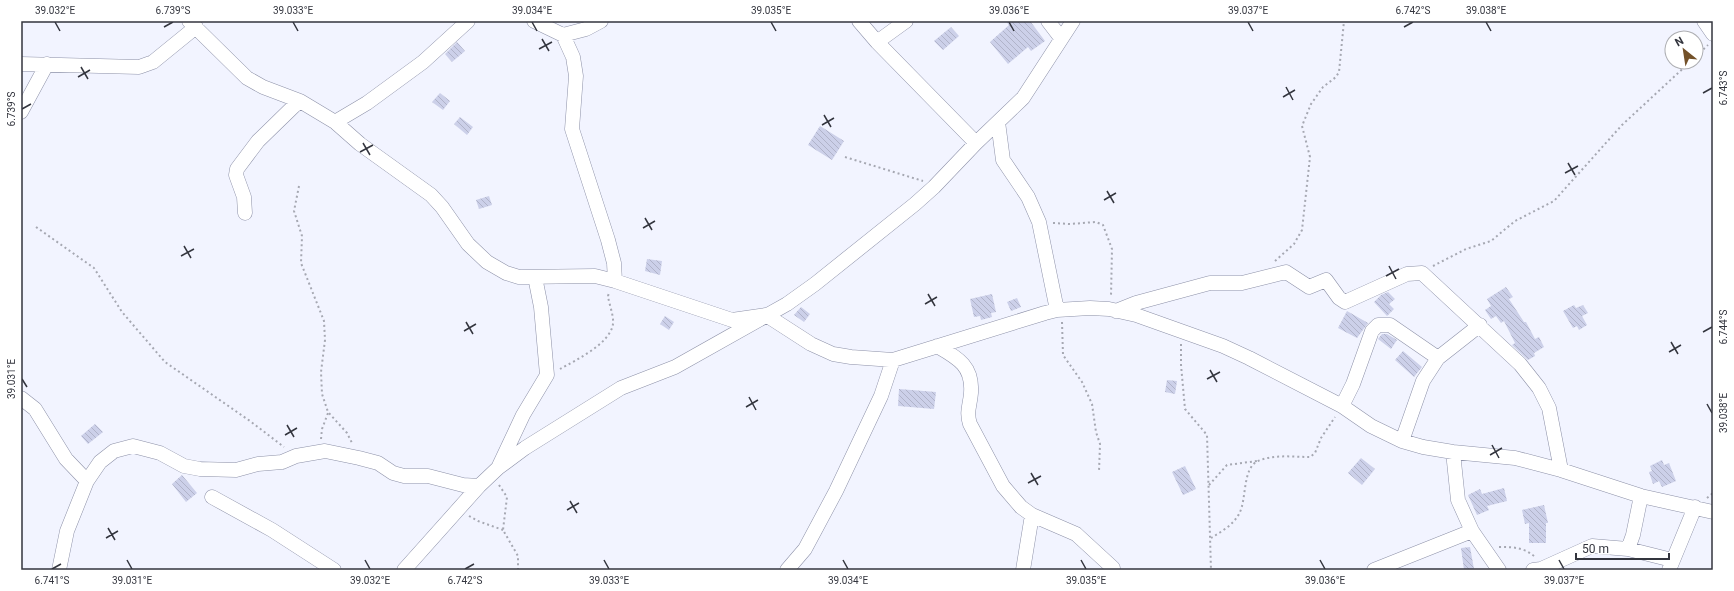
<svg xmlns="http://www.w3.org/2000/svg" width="1734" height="591" viewBox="0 0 1734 591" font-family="Roboto,sans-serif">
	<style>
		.building { fill: url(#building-back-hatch) }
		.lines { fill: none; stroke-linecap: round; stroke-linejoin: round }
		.minor-casing { stroke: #8d91a8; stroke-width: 15 }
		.path { stroke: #a6a8b2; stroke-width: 2; stroke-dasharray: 2 3; stroke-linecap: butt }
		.minor { stroke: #fff; stroke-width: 14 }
		.ticks { fill: none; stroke: #33353e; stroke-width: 1.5 }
		.neatline { fill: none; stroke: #33353e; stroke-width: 1.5 }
		.ticks-label { font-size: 10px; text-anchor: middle; fill: #33353e }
	</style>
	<defs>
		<pattern id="building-back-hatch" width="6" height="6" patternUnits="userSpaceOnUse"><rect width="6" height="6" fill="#ccd0e9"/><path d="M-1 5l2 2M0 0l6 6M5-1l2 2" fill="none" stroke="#b0b3c9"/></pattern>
	</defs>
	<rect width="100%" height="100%" fill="#f2f4ff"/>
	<path class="building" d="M1006 21H1030L1045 41 1031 51 1028 47 1008 64 990 42 1009 25Z
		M951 27 959 36 943 50 934 41Z
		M457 42 465 51 452 62 445 54Z
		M440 93 450 101 443 110 432 102Z
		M460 117 473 127 467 135 454 124Z
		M820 126 844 141 832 160 808 145Z
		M489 196 492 205 479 209 476 200Z
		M647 259 662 261 660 275 645 271Z
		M1506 287 1513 297 1509 299 1524 322H1526L1535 339 1539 337 1544 347 1534 353 1535 356 1528 360 1512 345 1515 343 1504 321 1501 323 1496 316 1491 319 1485 310 1491 306 1487 299Z
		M1388 292 1395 299 1389 304 1394 309 1387 316 1374 302 1381 295Z
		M992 294 996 312 991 313 992 317 981 320 980 316 974 317 970 299Z
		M1017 298 1021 307 1011 311 1007 302Z
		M1574 305 1576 308 1583 305 1588 313 1582 316 1587 325 1579 330 1577 326 1573 328 1563 311Z
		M801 307 810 314 804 322 794 315Z
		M1347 311 1368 323 1357 338 1338 328Z
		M665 316 674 322 669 330 660 324Z
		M1382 334H1387L1397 340 1391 349 1378 339Z
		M1403 351 1422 367 1414 377 1395 360Z
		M1167 380 1177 381 1175 394 1165 392Z
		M899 389 936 392 934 409 898 406Z
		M95 424 103 432 88 444 81 436Z
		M1361 458 1375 469 1362 485 1348 473Z
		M1662 460 1664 465 1669 463 1676 481 1662 487 1659 481 1653 484 1649 472 1652 471 1650 466Z
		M1185 466 1196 489 1183 495 1172 472Z
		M182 475 197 493 186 502 172 484Z
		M1504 488 1507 501 1487 506 1489 510 1477 515 1468 495 1480 489 1482 494Z
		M1544 505 1548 523H1546V543H1529V523L1525 524 1522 510Z
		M1470 547 1474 569 1464 570 1461 548Z"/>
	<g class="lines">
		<g class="minor-casing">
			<path id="minor" d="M189 21 247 78 263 87 300 101 335 122 360 144 431 195 442 207 468 244 487 262 506 273 519 277 595 276 615 281 732 320 766 315 811 344 833 354 851 357 893 360 1045 313 1057 310 1090 308 1109 309 1136 315 1223 346 1249 358 1342 406 1371 426 1402 441 1423 447 1453 452 1515 458 1561 470 1641 496 1713 512
				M534 21 563 35 573 57 576 76 572 129 608 240 614 263 615 281
				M859 21 877 42 976 143
				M1048 21 1061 38
				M1704 21 1713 34
				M563 35 586 29 601 21
				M877 42 906 21
				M21 64 139 67 153 62 196 27
				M21 112 47 64
				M335 122 367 103 423 62 468 21
				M998 122 1003 160 1028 197 1039 222 1057 310
				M245 213 244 197 236 175 237 169 258 141 294 106 300 101
				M1116 311 1136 303 1210 283H1242L1286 272 1309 287 1326 280 1339 298 1345 302 1407 274 1422 273 1520 364 1539 388 1549 408 1561 470
				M937 346C958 358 973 366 971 393 970 406 966 411 970 424L1003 486 1021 507 1032 515 1076 534 1113 568
				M21 398 35 409 66 459 87 481
				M1342 406 1353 384 1372 331 1378 325H1390L1438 358
				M1402 441 1423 381 1438 358 1480 325
				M1453 452 1458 500 1472 531 1499 570
				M499 466 523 415 547 375 541 307 535 277
				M212 497 272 530 334 570
				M1628 549 1633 535 1641 496
				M59 570 67 531 87 481 100 462 114 451 133 446 160 453 184 466 200 469 236 470 258 464 282 462 296 456 325 451 359 458 378 463 393 473 404 476H428L463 485 479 486
				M404 570 479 486 498 468 525 448 621 388 675 367 787 304 815 284 915 204 934 187 976 143 1023 98 1073 21
				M787 570 805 549 836 491 881 396 893 360
				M1023 570 1032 515
				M1374 570 1472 531
				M1533 570 1541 569 1592 546 1628 549 1672 560
				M1669 570 1695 507"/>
		</g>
		<path class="path" d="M1696 56 1708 45
			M845 157 923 181
			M299 186 294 211 302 236 301 263 324 321 325 340 321 372 322 394 328 412 347 433 352 443
			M1053 223 1070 224 1096 222 1103 225 1112 249 1111 296
			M36 227 94 268 122 312 165 362 250 421 284 447
			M1275 261 1294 244 1302 230 1310 157 1302 126 1311 104 1323 87 1336 77 1339 72 1344 21
			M1433 266 1466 249 1491 241 1515 221 1554 201 1622 125 1690 62
			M1062 322 1063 355 1082 382 1092 404 1096 432 1100 444 1099 471
			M1181 344V365L1185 409 1207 435 1211 570
			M560 369C576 360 610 344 613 324 614 316 609 304 608 296L609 293
			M321 439 322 429 328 413
			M499 485 507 497 503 530 518 556V570
			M1209 485 1227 465 1257 461
			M1707 498 1713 493
			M469 516 478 521 503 530
			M1211 538C1221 532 1233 525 1239 514 1247 500 1242 468 1258 461 1274 454 1293 457 1310 457L1315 453 1321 438 1335 417
			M1499 547C1512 547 1523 547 1534 556"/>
		<use href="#minor" class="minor"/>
	</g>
	<path class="ticks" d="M55 22 60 31M293 22 298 31M532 22 537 31M771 22 776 31M1009 22 1014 31M1248 22 1253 31M1486 22 1491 31M164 27 173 22M1404 27 1413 22M542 39 549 51M539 49 552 42M81 67 88 79M78 77 90 70M1286 87 1293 100M1703 93 1712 88M1283 97 1295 90M22 109 31 104M824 115 831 127M822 125 834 118M363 143 370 155M360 152 373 145M1568 163 1575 175M1565 173 1578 166M1107 191 1114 203M1104 200 1116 193M645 218 652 230M643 228 655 221M184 246 191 258M181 256 194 249M1389 266 1396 279M1386 276 1399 269M928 294 935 306M925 304 937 297M466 322 473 334M464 331 476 324M1703 332 1712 327M1671 342 1678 354M1669 352 1681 345M1210 370 1217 382M22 379 27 387M1207 379 1220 372M749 397 756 410M1707 404 1712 413M746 407 758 400M287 425 294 437M285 435 297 428M1492 445 1499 458M1490 455 1502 448M1031 473 1038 485M1028 483 1041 476M570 501 577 513M567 510 579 503M108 528 115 540M106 538 118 531M127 560 132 569M365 560 370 569M604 560 609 569M843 560 848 569M1081 560 1086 569M1320 560 1325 569M1559 560 1564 569M52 569 61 564M465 569 474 564"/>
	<rect width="1734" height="591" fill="none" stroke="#ffffff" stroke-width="44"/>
	<g transform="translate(1684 50) rotate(330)"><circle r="19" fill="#ffffff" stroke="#adaeb2"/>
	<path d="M0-3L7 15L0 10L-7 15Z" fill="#735129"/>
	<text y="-6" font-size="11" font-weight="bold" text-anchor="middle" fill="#33353e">N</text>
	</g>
	<path d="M1576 553v6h93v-6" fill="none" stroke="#33353e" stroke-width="2"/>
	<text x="1582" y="553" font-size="12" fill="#33353e" stroke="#ffffff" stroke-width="3" paint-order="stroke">50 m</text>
	<rect x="22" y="22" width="1690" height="547" class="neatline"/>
	<g class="ticks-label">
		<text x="55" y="14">39.032°E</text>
		<text x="173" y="14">6.739°S</text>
		<text x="293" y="14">39.033°E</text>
		<text x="532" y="14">39.034°E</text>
		<text x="771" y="14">39.035°E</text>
		<text x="1009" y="14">39.036°E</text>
		<text x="1248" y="14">39.037°E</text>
		<text x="1413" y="14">6.742°S</text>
		<text x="1486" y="14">39.038°E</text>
		<text transform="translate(1723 88) rotate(-90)" y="4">6.743°S</text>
		<text transform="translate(11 109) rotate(-90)" y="4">6.739°S</text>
		<text transform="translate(1723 327) rotate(-90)" y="4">6.744°S</text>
		<text transform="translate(11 379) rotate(-90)" y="4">39.031°E</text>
		<text transform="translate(1723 413) rotate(-90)" y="4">39.038°E</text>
		<text x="52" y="584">6.741°S</text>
		<text x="132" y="584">39.031°E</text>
		<text x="370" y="584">39.032°E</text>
		<text x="465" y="584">6.742°S</text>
		<text x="609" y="584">39.033°E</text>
		<text x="848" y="584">39.034°E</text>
		<text x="1086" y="584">39.035°E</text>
		<text x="1325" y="584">39.036°E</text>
		<text x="1564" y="584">39.037°E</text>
	</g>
</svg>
